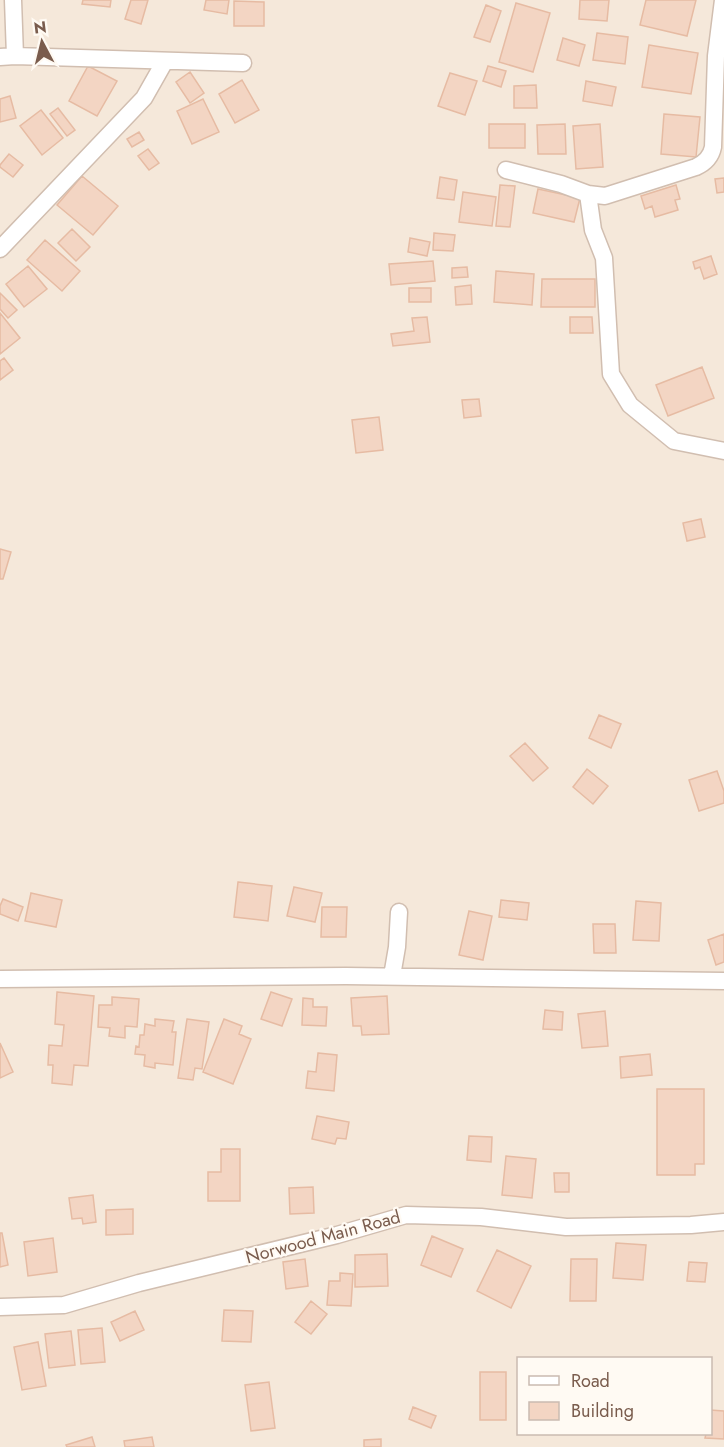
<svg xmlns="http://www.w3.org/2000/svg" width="724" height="1447" viewBox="0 0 724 1447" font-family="Jost,sans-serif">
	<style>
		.residential { fill: #f5e8da; fill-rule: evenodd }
		.building { fill: #f3d5c3; stroke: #e6bba3; stroke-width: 1.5 }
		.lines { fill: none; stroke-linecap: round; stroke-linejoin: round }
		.street-casing { stroke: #d1beb0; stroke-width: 19 }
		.street { stroke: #fff; stroke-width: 16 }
		.labels { text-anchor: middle; stroke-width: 4.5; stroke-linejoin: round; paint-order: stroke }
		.street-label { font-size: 18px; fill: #7a5c4d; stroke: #fffaf3 }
	</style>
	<rect width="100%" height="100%" fill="#fdf6ec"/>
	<path class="residential" d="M0 0H724V1447H0ZM518 1358H710V1434H518Z"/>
	<path class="building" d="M83 0H111L110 7 82 4Z
		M131 0H148L141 24 125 19Z
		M206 0H229L227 14 204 10Z
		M580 0H609L607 21 579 19Z
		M646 0H696L687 36 640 25Z
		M234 1 264 2V26H234Z
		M516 3 550 13 533 72 499 62Z
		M486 5 501 11 490 42 474 37Z
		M597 33 628 37 625 64 593 60Z
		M563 38 585 45 579 66 557 60Z
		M649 45 698 53 691 94 642 87Z
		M88 66 117 81 97 116 69 101Z
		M488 66 506 71 501 87 483 81Z
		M190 72 204 93 190 103 176 82Z
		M450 73 477 81 465 115 438 106Z
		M242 80 259 110 235 123 219 94Z
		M586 81 616 87 612 106 583 101Z
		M536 85 537 108H514V86Z
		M10 96 16 118 0 122V99Z
		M203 99 219 132 192 144 177 111Z
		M58 108 75 130 67 136 50 114Z
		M41 110 63 138 42 155 20 126Z
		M664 114 700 117 696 157 661 154Z
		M489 124H525V148H489Z
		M565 124 566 154H538L537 125Z
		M600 124 603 167 576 169 573 126Z
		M139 132 144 140 132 147 127 139Z
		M148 149 159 163 149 170 138 156Z
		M9 154 23 165 13 177 0 167V165Z
		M82 176 118 206 93 235 57 205Z
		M440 177 457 180 454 200 437 198Z
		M724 178V192L717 193 715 179Z
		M500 185 515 186 510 227 496 226Z
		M676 185 680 199 675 200 678 210 655 217 652 206 645 209 641 196Z
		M538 189 580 198 574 222 533 213Z
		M463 192 496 197 492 226 459 222Z
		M72 229 90 247 76 261 58 243Z
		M434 233 455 235 453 251 433 250Z
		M410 238 430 242 427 256 408 252Z
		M45 240 80 271 62 291 27 260Z
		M711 256 717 274 704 279 700 267 695 269 693 262Z
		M433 261 435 281 391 285 389 264Z
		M28 266 47 289 24 307 6 284Z
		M467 267 468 277 452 278V268Z
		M496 271 534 274 532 305 494 302Z
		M542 279H595V307H541Z
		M471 285 472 304 456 305 455 287Z
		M409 288H431V302H409Z
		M0 293 17 310 8 318 0 309Z
		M0 313 20 338 0 354Z
		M427 317 430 342 393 346 391 334 414 331 412 318Z
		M570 317H592L593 333H570Z
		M4 358 13 370 0 380V361Z
		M702 367 714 398 668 416 656 385Z
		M479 399 481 416 464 418 462 400Z
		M379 417 383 450 356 453 352 420Z
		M701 519 705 537 687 541 683 523Z
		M0 549 11 552 3 579H0Z
		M599 715 621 724 611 748 589 738Z
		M525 743 548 768 533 781 510 756Z
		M587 769 608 786 593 804 573 787Z
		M717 771 724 791V803L699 811 689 780Z
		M238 882 272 886 268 921 234 917Z
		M294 887 322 893 315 922 287 916Z
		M31 893 62 900 56 927 25 921Z
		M3 899 23 907 18 921 0 914V906Z
		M501 900 529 903 527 920 499 917Z
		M636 901 661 903 659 941 633 940Z
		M322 907H347L346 937H321Z
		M469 911 492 916 483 960 459 955Z
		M593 924H615L616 953H594Z
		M724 934V962L716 965 708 940Z
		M57 992 94 996 88 1066 74 1065 72 1085 52 1083 53 1065H48L49 1045 62 1046 64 1025 55 1024Z
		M271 992 292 999 282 1026 261 1019Z
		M387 996 389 1034 362 1035 361 1026H353L351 998Z
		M112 997 139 999 137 1027 125 1026V1038L109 1036 110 1028 98 1027 99 1005H112Z
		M303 998 313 999V1007H327L326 1026 302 1025Z
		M545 1010 563 1012 562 1030 543 1029Z
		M605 1011 608 1046 582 1048 578 1014Z
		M155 1019 174 1021 172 1032H176L173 1065 155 1063V1068L144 1066 145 1055 135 1054 136 1046 139 1047 140 1035H144L145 1024 155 1026Z
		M187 1019 209 1022 202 1069 195 1068 193 1080 178 1078Z
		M224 1019 242 1026 239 1034 251 1039 233 1084 203 1072Z
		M0 1043 13 1072 0 1078Z
		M318 1053 337 1055 334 1091 306 1088 308 1071 316 1072Z
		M650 1054 652 1075 621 1078 620 1057Z
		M657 1089H704V1164H695V1175H657Z
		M317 1116 349 1122 346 1139 337 1138 335 1144 312 1139Z
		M469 1136 492 1137 491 1162 467 1160Z
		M221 1149H240V1201H208V1172H221Z
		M506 1156 536 1159 532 1198 502 1195Z
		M554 1173H569V1192H555Z
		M313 1187 314 1213 290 1214 289 1188Z
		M93 1195 96 1222 83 1224 82 1218 72 1219 69 1198Z
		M133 1209V1234L106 1235V1210Z
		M0 1233H2L8 1265 0 1267Z
		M432 1236 463 1249 451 1277 421 1265Z
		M53 1238 57 1272 28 1276 24 1242Z
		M616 1243 646 1245 643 1280 613 1278Z
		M497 1250 531 1266 511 1308 477 1291Z
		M387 1254 388 1286 355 1287V1255Z
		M305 1259 308 1286 286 1289 283 1262Z
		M571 1259H597L596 1301H570Z
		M689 1262 707 1263 705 1282 687 1281Z
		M340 1273 353 1274 351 1306 327 1305 329 1281H340Z
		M311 1301 327 1314 311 1334 295 1322Z
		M224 1310 253 1311 251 1342 222 1341Z
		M135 1311 144 1330 120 1341 111 1322Z
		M102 1328 105 1362 81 1364 78 1330Z
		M71 1331 75 1365 49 1368 45 1334Z
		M38 1342 46 1386 22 1390 14 1347Z
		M480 1372H506V1420H480Z
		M269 1382 275 1428 251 1431 245 1385Z
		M413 1407 436 1416 431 1428 409 1419Z
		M710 1410 724 1411V1439L705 1438 706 1434H710Z
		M92 1437 95 1447H67L66 1445Z
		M152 1437 154 1447H125L124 1441Z
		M381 1439V1447H364V1440Z"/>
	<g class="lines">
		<g class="street-casing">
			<path id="street" d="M13 0 15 56
				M0 57 15 56 243 63
				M506 170 561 184 588 194 605 196 696 167C705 163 711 157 713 147L716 56 723 0
				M588 194 593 230 604 258 611 374 630 405 674 441 724 451
				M0 249 144 98 165 61
				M392 976 397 947 399 912
				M0 979 346 976 724 981
				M0 1307 64 1305 139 1283 337 1235 406 1215 481 1217 566 1227 691 1225 724 1222"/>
		</g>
		<use href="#street" class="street"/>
	</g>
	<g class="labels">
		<g class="street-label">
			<text transform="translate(323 1237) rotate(-15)" y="6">Norwood Main Road</text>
		</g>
	</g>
	<rect x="517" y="1357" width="195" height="78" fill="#fffaf3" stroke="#cabbb1" stroke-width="1.5"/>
	<rect x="529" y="1376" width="30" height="9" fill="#ffffff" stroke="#cabbb1" stroke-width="1.5"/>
	<text x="571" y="1387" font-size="18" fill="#7a5c4d">Road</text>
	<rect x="529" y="1402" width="30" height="18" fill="#f3d5c3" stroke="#cabbb1" stroke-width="1.5"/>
	<text x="571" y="1417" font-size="18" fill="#7a5c4d">Building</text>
	<g transform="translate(42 42) rotate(353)" stroke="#fffaf3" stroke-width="4.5" paint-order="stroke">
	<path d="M0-4.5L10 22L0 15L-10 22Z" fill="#7a5c4d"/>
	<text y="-9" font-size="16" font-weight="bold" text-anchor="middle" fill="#7a5c4d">N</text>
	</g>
</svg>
